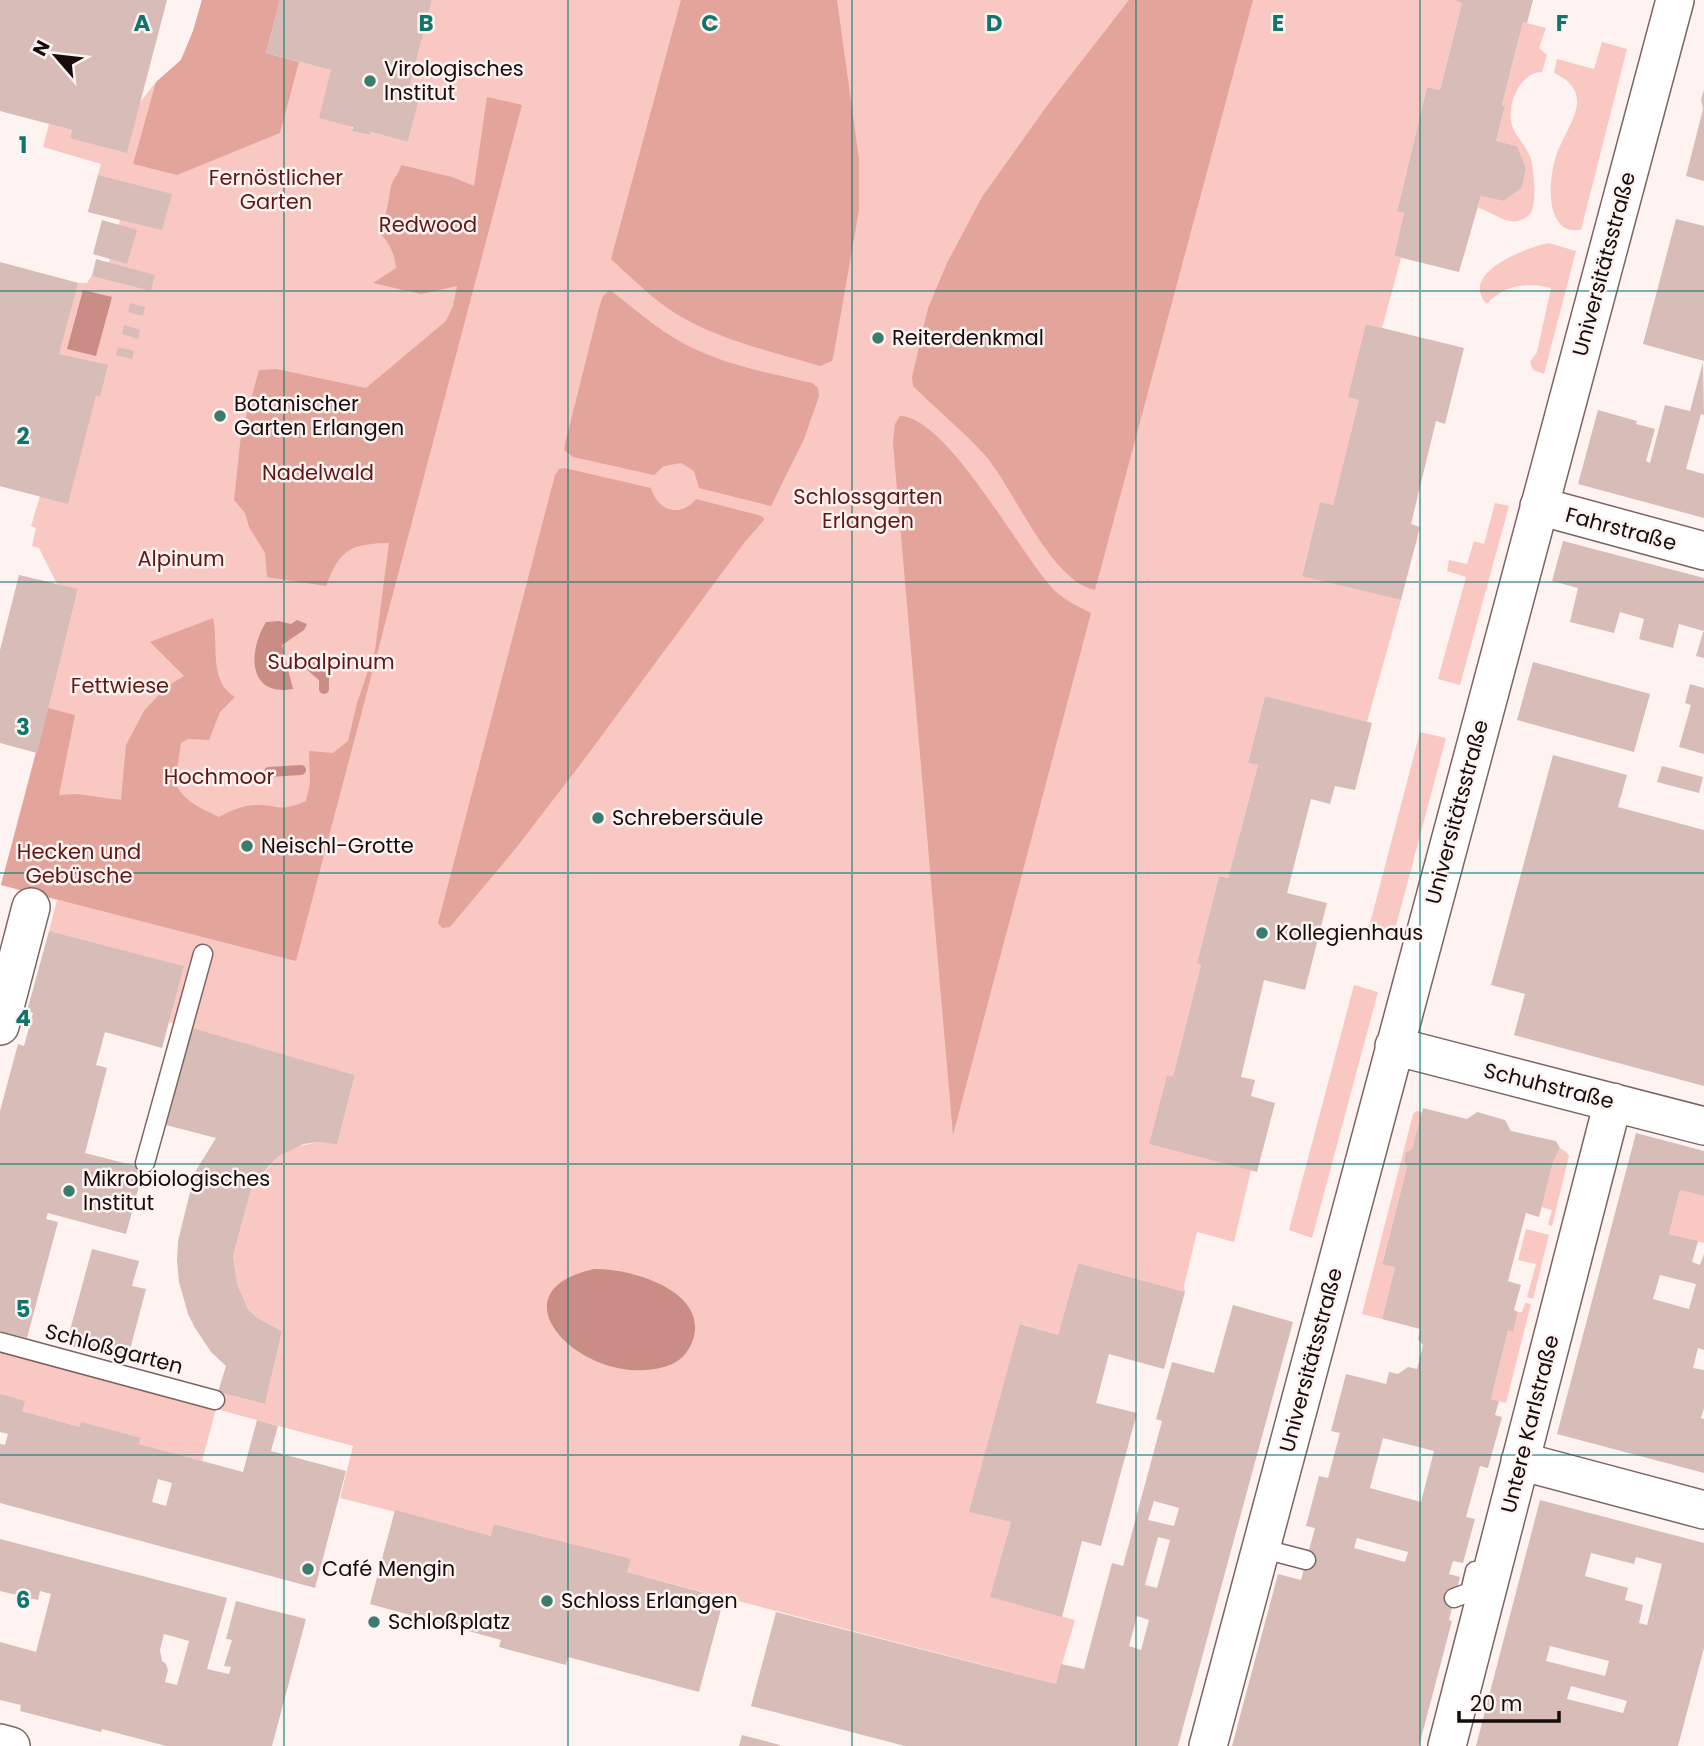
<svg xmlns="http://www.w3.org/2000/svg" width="1704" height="1746" viewBox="0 0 1704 1746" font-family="Poppins,sans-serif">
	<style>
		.green { fill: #f9c8c2 }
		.forest { fill: #e3a49c }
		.water { fill: #ca8d86 }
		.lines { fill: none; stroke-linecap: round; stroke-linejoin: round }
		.stream { stroke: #ca8d86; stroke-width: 10 }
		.building { fill: #d7bcb8; fill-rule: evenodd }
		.lane-casing { stroke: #7c6461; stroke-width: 21 }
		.street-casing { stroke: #7c6461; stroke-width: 40 }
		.lane { stroke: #fff; stroke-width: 18 }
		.street { stroke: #fff; stroke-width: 37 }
		.grid { fill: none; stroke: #0f766e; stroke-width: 2; stroke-opacity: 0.55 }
		.poi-dot { fill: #3a7c6d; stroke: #fef3f1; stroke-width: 2.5 }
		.labels { text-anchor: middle; stroke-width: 5; stroke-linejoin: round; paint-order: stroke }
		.poi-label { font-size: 21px; fill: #150c0b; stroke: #fef3f1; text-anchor: start }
		.park-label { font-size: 21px; fill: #611715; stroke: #fef3f1 }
		.street-label { font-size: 21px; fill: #150c0b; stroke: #fef3f1 }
		.grid-label { font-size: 23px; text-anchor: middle; font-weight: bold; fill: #0f766e; stroke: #fef3f1; stroke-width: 5; stroke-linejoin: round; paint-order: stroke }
	</style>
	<rect width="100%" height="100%" fill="#fef3f1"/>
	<path class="green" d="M202 0H280L266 53 331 70 353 131 369 135 371 132 408 142 420 96 408 93 432 0H1458L1462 3 1440 90 1427 87 1397 210 1404 213 1394 256 1401 258 1382 328 1366 324 1359 400 1333 505 1320 502 1302 575 1401 600 1367 722 1265 696 1248 763 1258 765 1228 878 1219 876 1197 963 1201 965 1173 1076 1167 1075 1149 1144 1251 1170 1234 1242 1197 1232 1184 1286 1185 1292 1078 1263 1058 1335 1021 1324 970 1512 1011 1522 991 1597 1075 1620 1056 1684 627 1572 630 1559 495 1524 491 1536 340 1498 353 1446 216 1409 202 1461 139 1444 141 1439 80 1427 22 1411 0 1394V1352L213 1409 218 1392 265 1404 282 1331 256 1317 248 1309 237 1284 233 1256 252 1186 280 1155 291 1148 319 1142 337 1143 355 1075 169 1022 183 966 49 931 57 900 1 885 78 590 57 584 39 548 32 546 36 528 31 526 40 496 0 486V339L30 346 49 275 78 283H87L92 275 109 262 120 220 88 212 101 164 43 147 49 124 72 130 70 138 138 105 156 82 181 60 193 31Z
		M1523 22 1546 28 1539 48 1547 55 1542 72C1521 72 1508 102 1511 121 1513 134 1524 143 1529 154 1534 163 1537 203 1531 212 1529 216 1523 220 1518 221 1505 224 1491 211 1478 208L1481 196 1503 201 1522 188 1526 168 1517 146 1496 141 1505 106 1502 105Z
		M1602 42 1627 49 1581 230C1576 230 1570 231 1565 228 1545 215 1550 175 1556 156 1566 126 1599 94 1554 73L1557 59 1594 69Z
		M1549 243 1576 251 1544 374 1533 370 1530 362 1537 352 1551 288C1528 282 1503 285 1487 304 1457 273 1528 247 1549 243Z
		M1495 503 1509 506 1460 685 1438 679 1466 577 1447 571 1449 560 1467 564 1474 541 1484 544Z
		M1420 732 1446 738 1393 937 1368 931Z
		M1354 985 1378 992 1312 1238 1289 1230Z
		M1416 1111 1422 1112 1412 1149 1406 1152 1404 1161 1407 1167 1382 1263 1395 1267 1382 1319 1362 1314 1413 1114Z
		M1560 1148 1566 1152 1569 1156 1552 1226 1548 1225 1552 1210 1541 1207 1553 1162Z
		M1680 1190 1704 1196V1243L1669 1234Z
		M1526 1229 1549 1235 1533 1299 1527 1297 1536 1264 1518 1260Z
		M1525 1303 1531 1304 1506 1403 1491 1399 1508 1330 1513 1331 1518 1312H1522Z"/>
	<path class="forest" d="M202 0H280L266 53 299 62 280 133 177 175 133 164 156 82 181 60 193 31Z
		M681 0H837L859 159V210L834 353 832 361 820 366C773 352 720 340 678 315 653 300 632 278 611 259Z
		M1129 0H1253L1095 590C1050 581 1014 488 984 454 962 430 936 409 913 386L912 377 928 308 947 263 982 197 1049 103Z
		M487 97 522 105 296 961 1 885 48 708 75 715 59 795 77 794 121 800 126 745 144 711 166 687 184 676 150 642 213 618C219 644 208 681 235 697L220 712 209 740 188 739 181 743 177 770 173 778C181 800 198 807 219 817 231 811 243 805 256 805 282 805 278 813 306 801L310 783 309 751 333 753 348 741 357 703 375 650 389 543C350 544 340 549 326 586L267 577 265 553 249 527 245 513 234 500 241 435 259 370 276 369 366 388 446 321 453 306 457 286 421 294 373 283 396 268C395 254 388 239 377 231 389 213 387 205 391 186 393 178 400 173 401 165L452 177 474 186Z
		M610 290C630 305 650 323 671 336 713 363 764 372 812 383L818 388 819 396 804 439 771 506 699 488 694 471 681 463 664 466 654 475 573 457 564 450 565 444 599 308 603 296Z
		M900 416C947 416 1021 556 1054 590 1064 600 1079 607 1091 613L953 1135 893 443 895 424Z
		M564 468 651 488C657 510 680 519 696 499L758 515 763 517 764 520 744 543 583 761 516 848 450 927 442 928 438 923 555 475 559 469Z"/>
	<path class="water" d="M83 290 112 297 96 356 67 349Z
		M297 620 307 624 304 630 282 645 293 689C247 697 248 651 266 622L279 621 291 624Z
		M594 1269C629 1268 709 1290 693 1340 688 1353 680 1362 667 1366 589 1392 485 1293 594 1269Z"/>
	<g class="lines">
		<path class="stream" d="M307 663 324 678V689
			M269 772 301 770"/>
	</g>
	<path class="building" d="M0 0H167L127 153 70 138 72 130 0 111Z
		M280 0H432L408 93 420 96 408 142 371 132 370 135 352 131 353 127 319 118 331 70 266 53Z
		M1455 0H1533L1527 23 1523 22 1502 105 1505 106 1496 141 1517 146 1526 168 1522 188 1503 201 1481 196 1459 272 1394 256 1404 213 1397 211 1427 87 1440 90 1462 3Z
		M1704 90V181L1686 176 1703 109 1701 99Z
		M98 175 172 194 162 230 88 212Z
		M1676 219 1704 226V361L1643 344Z
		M102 220 137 230 127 264 93 254Z
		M96 259 155 275 151 291 92 276Z
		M0 262 78 283 59 354 108 365 100 397 96 395 68 504 0 486Z
		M130 303 145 307 143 316 128 312Z
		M1366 324 1464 348 1445 424 1436 421 1411 524 1420 527 1401 600 1302 576 1320 502 1333 505 1359 400 1348 397Z
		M124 325 140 330 138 339 122 334Z
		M118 347 134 351 132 359 116 355Z
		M1703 362 1704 415 1701 414 1686 469 1704 474V518L1578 484 1598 410 1637 421 1636 424 1655 429 1646 461 1650 463 1665 405 1690 411Z
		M1563 541 1704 578V631L1679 624 1673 648 1639 639 1644 619 1620 612 1614 633 1570 622 1578 588 1552 581Z
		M19 575 78 589 37 753 0 743V650Z
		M1703 632H1704V658L1696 656Z
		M1533 662 1650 694 1634 752 1517 720Z
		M1690 684 1704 688V754L1679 747 1691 705 1685 703Z
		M1265 696 1372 723 1355 790 1335 786 1330 804 1311 799 1287 893 1327 903 1305 990 1264 980 1241 1077 1255 1080 1251 1096 1275 1103 1257 1172 1149 1144 1167 1075 1173 1076 1201 965 1197 963 1219 876 1228 878 1258 765 1248 763Z
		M1553 755 1627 775 1618 807 1704 830V1086L1514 1035 1525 994 1491 985Z
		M1662 766 1703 777 1699 793 1657 782Z
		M49 931 184 966 162 1048 105 1032 96 1065 107 1068 85 1153 144 1168 126 1234 48 1213 46 1219 58 1222 27 1338 0 1331V1111L18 1044 24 1046 33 1013 27 1011Z
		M192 1028 355 1075 337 1144 319 1142 304 1144 280 1155 269 1166 252 1186 233 1256 237 1284 248 1309 256 1317 282 1331 265 1404 218 1392 226 1366 211 1352 195 1328 188 1314 179 1282 177 1260 178 1241 195 1172 216 1138 166 1125Z
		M1423 1108 1467 1119 1477 1112 1505 1120 1511 1131 1556 1141 1560 1148 1553 1162 1539 1217 1526 1213 1508 1281 1521 1285 1514 1310 1518 1312 1513 1332 1508 1330 1491 1399 1499 1401 1495 1415 1502 1417 1488 1468 1480 1466 1466 1517 1475 1519 1463 1563 1453 1561 1449 1574 1460 1577 1449 1620 1452 1621 1419 1746H1232L1278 1574 1301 1580 1315 1528 1306 1526 1319 1476 1328 1478 1340 1433 1331 1431 1346 1374 1386 1384 1389 1372 1398 1374 1408 1367 1417 1369 1423 1345 1418 1339 1420 1329 1382 1319 1395 1267 1382 1264 1407 1167 1404 1161 1406 1152 1412 1149ZM1383 1438 1434 1451 1421 1502 1370 1488ZM1357 1538 1408 1552 1405 1562 1354 1548Z
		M1636 1133 1704 1151V1196L1680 1190 1669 1234 1698 1241 1692 1262 1700 1265 1704 1254V1350L1698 1348 1693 1368 1704 1370V1408L1701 1418 1704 1419V1473L1557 1434ZM1660 1275 1696 1284 1689 1309 1653 1299Z
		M92 1249 139 1261 132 1286 146 1289 127 1361 66 1345Z
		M1078 1263 1185 1292 1164 1369 1109 1354 1096 1403 1137 1413 1101 1546 1082 1541 1062 1617 990 1597 1011 1522 969 1512 1020 1324 1058 1335Z
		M1233 1305 1293 1322 1178 1746H905L751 1706 776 1612 1056 1684 1061 1664 1084 1669 1112 1563 1123 1566 1162 1421 1156 1419 1172 1362 1214 1373ZM1154 1501 1179 1508 1174 1526 1148 1520ZM1158 1537 1170 1540 1157 1588 1145 1585ZM1137 1616 1149 1620 1141 1650 1129 1646Z
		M0 1394 25 1401 22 1411 80 1427 81 1422 141 1438 139 1444 243 1472 257 1420 278 1426 271 1451 346 1471 315 1588 0 1503V1444L5 1445 8 1434 0 1432ZM158 1479 172 1483 166 1506 152 1502Z
		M1540 1500 1704 1543V1648L1678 1746H1476ZM1591 1553 1634 1564 1636 1557 1662 1564 1647 1625 1639 1623 1643 1605 1625 1600 1628 1588 1585 1576ZM1550 1646 1609 1661 1605 1676 1546 1661ZM1571 1686 1627 1701 1623 1713 1567 1699Z
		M395 1510 491 1536 494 1524 631 1559 627 1572 724 1598 699 1692 568 1657 566 1665 499 1647 501 1640 370 1604Z
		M0 1539 227 1598 207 1669 229 1674 231 1667 224 1666 232 1640 226 1639 236 1601 306 1619 272 1746H166L102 1729 101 1732 20 1711 21 1705 0 1700V1642L36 1652 51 1594 40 1591 38 1600 0 1591ZM164 1634 189 1641 177 1685 165 1682 168 1670 166 1664 162 1661 160 1650Z
		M742 1735 780 1745V1746H739Z"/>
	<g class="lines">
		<g class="lane-casing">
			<path id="lane" d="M145 1163 203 954
				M0 1342 215 1400
				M1260 1548 1306 1560
				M1454 1598 1470 1592 1475 1571"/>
		</g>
		<g class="street-casing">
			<path id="street" d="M1539 506 1704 551
				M0 1026 31 907
				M1394 1046 1704 1126
				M1520 1461 1704 1510
				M0 1743 11 1746
				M1208 1746 1675 0
				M1447 1746 1613 1102"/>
		</g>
		<use href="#lane" class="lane"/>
		<use href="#street" class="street"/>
	</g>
	<path class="grid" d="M284 0V1746M568 0V1746M852 0V1746M1136 0V1746M1420 0V1746M0 291H1704M0 582H1704M0 873H1704M0 1164H1704M0 1455H1704"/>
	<g class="poi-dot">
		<circle cx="370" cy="81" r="7"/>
		<circle cx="878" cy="338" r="7"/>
		<circle cx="220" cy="416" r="7"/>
		<circle cx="598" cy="818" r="7"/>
		<circle cx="247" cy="846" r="7"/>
		<circle cx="1262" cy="933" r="7"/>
		<circle cx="69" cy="1191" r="7"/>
		<circle cx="308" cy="1569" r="7"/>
		<circle cx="547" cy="1601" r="7"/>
		<circle cx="374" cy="1622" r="7"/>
	</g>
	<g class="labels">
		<g class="poi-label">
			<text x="384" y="76">Virologisches<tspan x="384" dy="24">Institut</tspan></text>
			<text x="892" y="345">Reiterdenkmal</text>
			<text x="234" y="411">Botanischer<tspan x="234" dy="24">Garten Erlangen</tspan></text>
			<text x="612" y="825">Schrebersäule</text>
			<text x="261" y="853">Neischl-Grotte</text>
			<text x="1276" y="940">Kollegienhaus</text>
			<text x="83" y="1186">Mikrobiologisches<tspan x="83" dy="24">Institut</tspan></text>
			<text x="322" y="1576">Café Mengin</text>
			<text x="561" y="1608">Schloss Erlangen</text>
			<text x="388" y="1629">Schloßplatz</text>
		</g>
		<g class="park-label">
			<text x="276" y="185">Fernöstlicher<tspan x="276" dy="24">Garten</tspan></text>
			<text x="428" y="232">Redwood</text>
			<text x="318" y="480">Nadelwald</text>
			<text x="868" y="504">Schlossgarten<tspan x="868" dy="24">Erlangen</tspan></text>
			<text x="181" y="566">Alpinum</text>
			<text x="331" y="669">Subalpinum</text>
			<text x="120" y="693">Fettwiese</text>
			<text x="219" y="784">Hochmoor</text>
			<text x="79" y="859">Hecken und<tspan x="79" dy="24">Gebüsche</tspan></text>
		</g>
		<g class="street-label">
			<text transform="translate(1604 264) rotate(-75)" y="7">Universitätsstraße</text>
			<text transform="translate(1621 529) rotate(15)" y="7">Fahrstraße</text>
			<text transform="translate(1457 812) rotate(-75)" y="7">Universitätsstraße</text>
			<text transform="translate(1549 1086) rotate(14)" y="7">Schuhstraße</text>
			<text transform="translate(114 1349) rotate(15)" y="7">Schloßgarten</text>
			<text transform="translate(1311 1360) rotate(-75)" y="7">Universitätsstraße</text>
			<text transform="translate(1530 1424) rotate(-76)" y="7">Untere Karlstraße</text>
		</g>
	</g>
	<g class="grid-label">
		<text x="142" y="31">A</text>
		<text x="426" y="31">B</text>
		<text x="710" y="31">C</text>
		<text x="994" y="31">D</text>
		<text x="1278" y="31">E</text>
		<text x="1562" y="31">F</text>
		<text x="23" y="153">1</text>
		<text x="23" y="444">2</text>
		<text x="23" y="735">3</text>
		<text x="23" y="1026">4</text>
		<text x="23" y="1317">5</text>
		<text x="23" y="1608">6</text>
	</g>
	<g transform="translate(56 56) rotate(298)" stroke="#fef3f1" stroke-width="5" paint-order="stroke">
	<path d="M0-5L12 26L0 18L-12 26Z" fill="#150c0b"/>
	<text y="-10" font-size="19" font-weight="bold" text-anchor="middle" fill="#150c0b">N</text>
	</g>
	<path d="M1459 1711v10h100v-10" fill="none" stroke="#150c0b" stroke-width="3.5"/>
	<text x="1470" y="1711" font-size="21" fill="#150c0b" stroke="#fef3f1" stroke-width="5" paint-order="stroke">20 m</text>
</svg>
